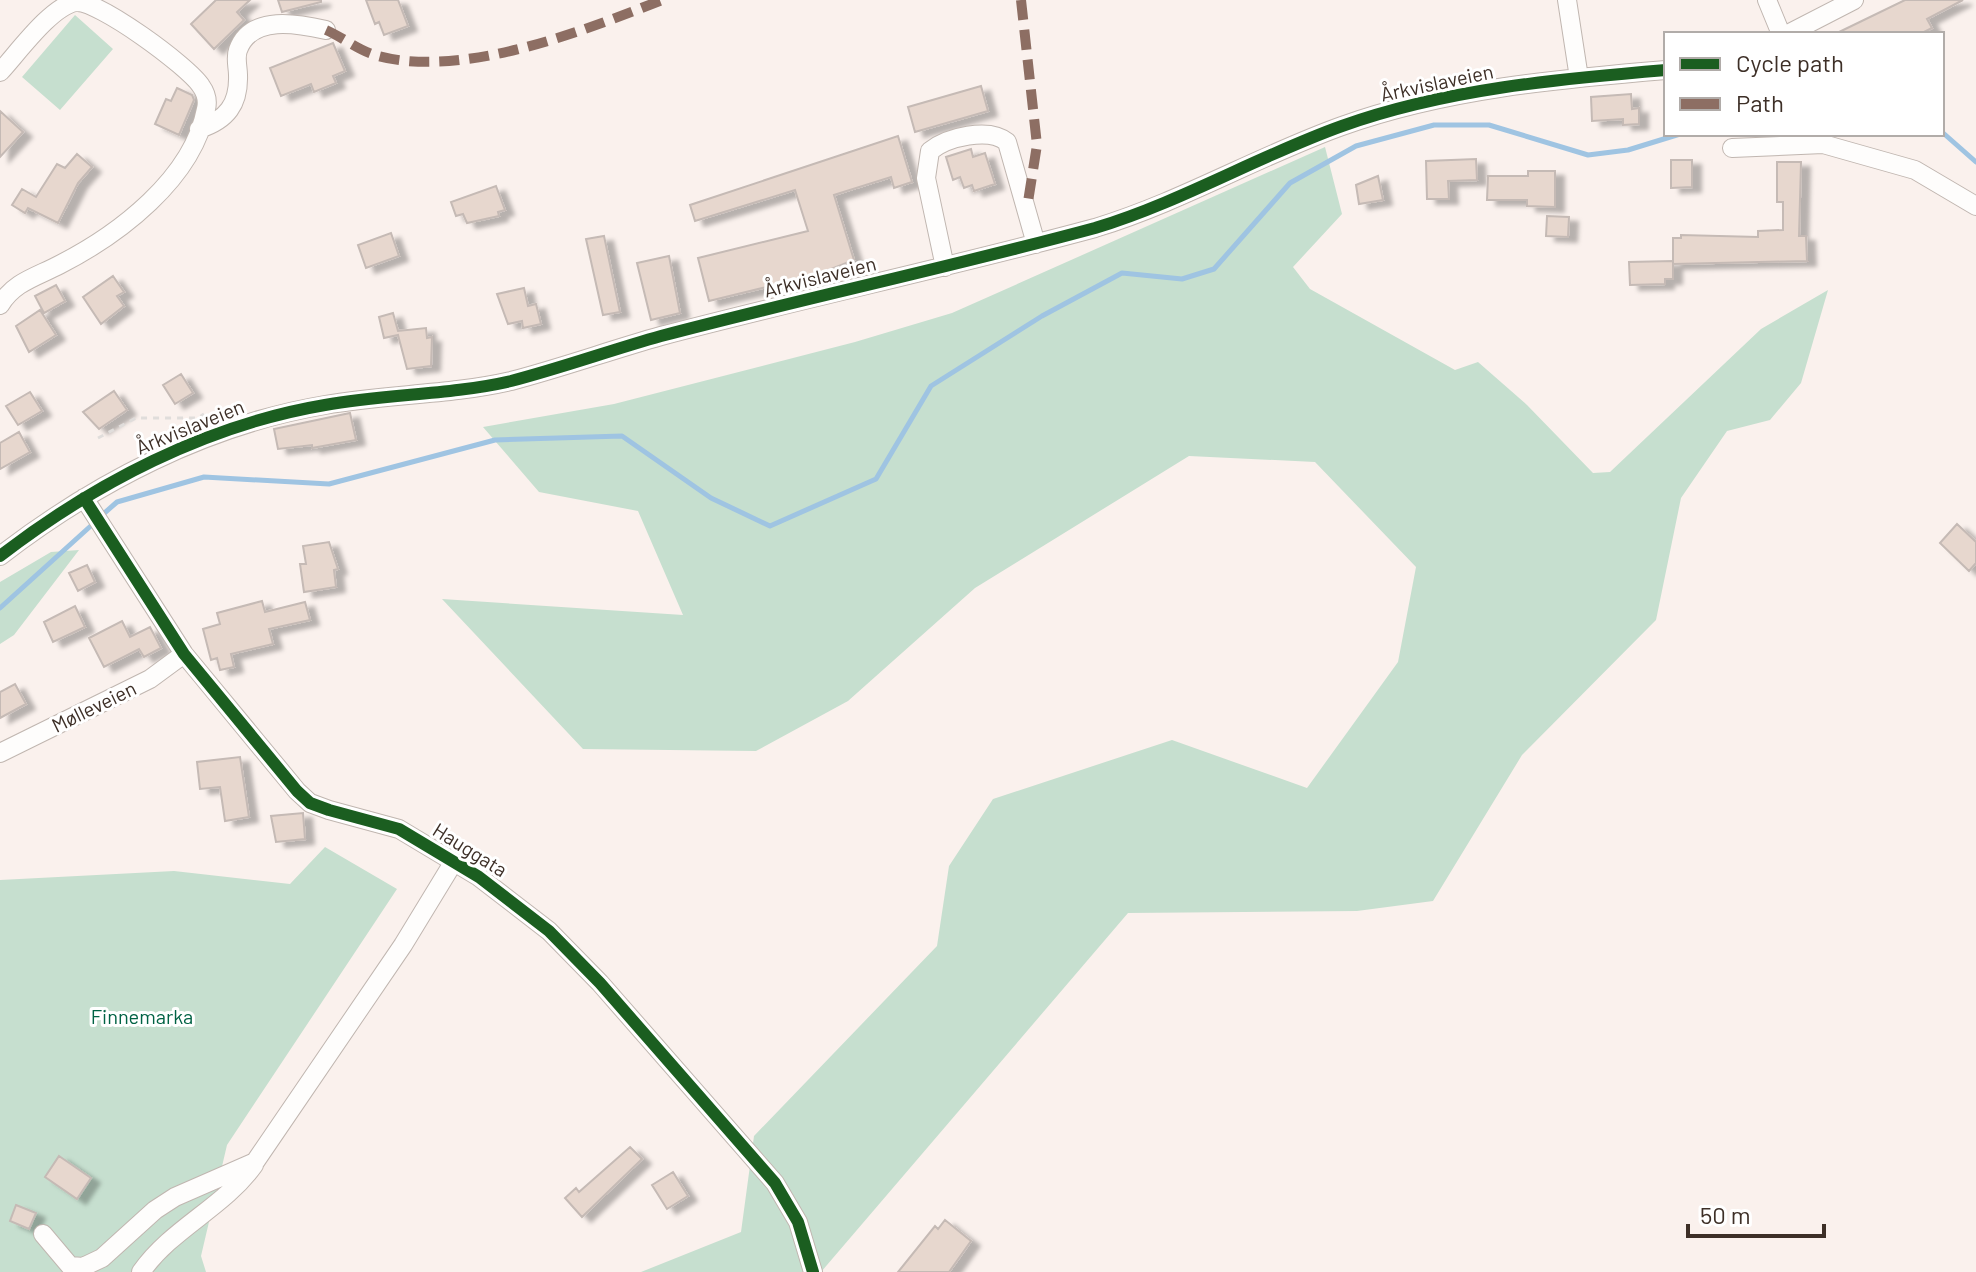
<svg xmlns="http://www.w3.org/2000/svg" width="1976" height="1272" viewBox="0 0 1976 1272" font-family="Barlow,sans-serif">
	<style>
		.green { fill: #c6dfcf }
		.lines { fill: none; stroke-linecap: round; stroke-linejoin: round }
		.stream { stroke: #9fc4e2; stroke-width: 5 }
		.building { fill: #e7d7ce; stroke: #c5bab5; stroke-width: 2; filter: url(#shadow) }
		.minor-casing { stroke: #c0b6b0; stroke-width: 20 }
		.path { stroke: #e0dddb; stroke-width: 3; stroke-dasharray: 6 6; stroke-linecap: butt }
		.minor { stroke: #fefdfc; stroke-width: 18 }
		.quiet { stroke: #8d6e63; stroke-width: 10; stroke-dasharray: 20 10; stroke-linecap: butt }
		.cycleway-casing { stroke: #fff; stroke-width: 17 }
		.cycleway { stroke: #1b5e20; stroke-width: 12 }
		.labels { text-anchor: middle; stroke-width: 6; stroke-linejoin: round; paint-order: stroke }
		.street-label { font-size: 20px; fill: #3d2f27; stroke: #fff }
		.park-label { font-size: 20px; fill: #006244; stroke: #fff }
	</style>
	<defs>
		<filter id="shadow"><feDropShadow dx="9" dy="5" stdDeviation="2" flood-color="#0004"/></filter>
	</defs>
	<rect width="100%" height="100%" fill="#faf1ed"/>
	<path class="green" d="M75 15 113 49 60 110 22 77Z
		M1325 147 1342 214 1293 267 1310 289 1455 370 1478 362 1527 405 1593 473 1610 472 1761 329 1828 290 1801 383 1770 420 1727 431 1681 498 1656 620 1522 755 1433 901 1357 911 1128 913 821 1272H641L741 1232 754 1136 937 946 949 866 993 799 1172 740 1307 788 1398 662 1416 567 1315 462 1189 456 975 588 848 701 756 751 583 749 442 599 683 615 638 511 539 492 483 427 614 404 855 342 952 313Z
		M79 550 14 635 0 644V582L51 552Z
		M325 847 397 889 227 1145 201 1256 206 1272H0V880L174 871 290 884Z"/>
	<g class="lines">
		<path class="stream" d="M1942 132 1976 162
			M101 516 117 502 204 477 329 484 495 440 622 436 711 498 770 526 876 479 931 386 1042 316 1122 273 1182 279 1214 269 1290 183 1356 146 1434 125H1489L1588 155 1628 150 1680 134
			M0 608 94 523"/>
	</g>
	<path class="building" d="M216 0H250L237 12 244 20 214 49 191 24Z
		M278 0H321V2L282 12Z
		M366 0H398L408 26 384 35 379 22 375 24Z
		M1905 0H1963L1927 19 1932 28 1920 34H1835Z
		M333 43 345 71 333 76 336 83 314 92 311 84 281 96 270 68Z
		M981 86 988 111 915 132 908 107Z
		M177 88 192 95 194 100 179 135 155 124 166 99 171 101Z
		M1631 94 1632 109 1639 108V124L1623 125V119L1592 121 1591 97Z
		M0 111 23 132 0 157Z
		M898 136 912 182 894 188 891 177 834 195 854 260 816 275 709 301 698 258 808 231 795 190 695 221 690 205Z
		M971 149 973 157 985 153 995 184 974 191 972 185 964 188 960 177 953 180 946 157Z
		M77 154 92 167 78 183 58 223 28 208 25 213 12 205 22 189 36 197 57 164 65 168Z
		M1476 159 1477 180 1448 181 1449 199H1427L1426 161Z
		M1671 160H1692V187L1671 188Z
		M1777 162H1801L1799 236H1806L1807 261 1673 264V238H1681V235L1758 237V231L1783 230V202H1777Z
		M1528 171H1555V207L1527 206V200H1487L1488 176H1528Z
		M1378 176 1383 200 1359 204 1356 185Z
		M496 186 505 210 498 212 499 216 467 223 463 214 456 216 451 202Z
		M1547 216 1569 217 1568 237 1546 236Z
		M391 233 399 256 366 268 358 245Z
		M604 236 620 312 603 315 586 239Z
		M669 256 680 313 651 320 637 263Z
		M1673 261V279H1665V284L1630 285 1629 262Z
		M113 276 124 292 117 296 124 306 101 324 83 297Z
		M56 285 65 301 44 313 35 296Z
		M524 288 528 306 536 304 541 324 523 328 522 321 508 324 497 294Z
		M40 310 56 335 29 352 16 326Z
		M393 313 398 331 426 328 427 338 432 337 431 366 407 369 398 335 384 338 379 317Z
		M181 374 193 393 175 404 163 385Z
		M114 391 127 410 99 429 83 412Z
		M30 392 42 411 18 425 6 406Z
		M350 413 356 440 312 448V445L278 449 274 429Z
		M19 432 30 452 0 469V443Z
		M1957 524 1976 542V563L1969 571 1940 543Z
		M329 542 338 569 334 570 336 587 304 592 300 564H306L303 546Z
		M87 565 95 582 78 591 69 573Z
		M262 601 265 612 305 602 310 620 269 629 273 644 231 654 234 667 220 670 217 658 211 660 203 629 220 624 217 613Z
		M75 606 85 627 53 642 44 622Z
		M122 621 130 637 150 627 161 648 144 657 139 649 104 667 89 638Z
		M15 684 26 704 0 718V692Z
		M240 757 249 817 225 821 220 787 200 789 197 762Z
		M303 813 305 839 276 842 271 816Z
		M630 1147 642 1159 582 1217 565 1198 576 1188 579 1192Z
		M59 1156 91 1178 77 1199 45 1177Z
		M673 1172 688 1196 667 1209 652 1185Z
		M16 1205 36 1213 29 1229 10 1221Z
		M945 1220 971 1241 949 1272H898L935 1226 938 1229Z"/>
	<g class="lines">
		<g class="minor-casing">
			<path id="minor" d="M1567 0 1579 78
				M1767 0 1781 34
				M1788 34 1854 0
				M0 72C17 54 51 6 76 2 98 0 188 66 201 86 206 93 208 101 206 109 193 179 118 235 59 265 36 277 14 282 0 305
				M199 129C227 120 239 104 238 75 238 67 235 58 238 50 251 14 299 24 326 30
				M1732 148 1823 144 1915 170 1976 206
				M945 267 926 178 930 151C947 137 989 127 1007 142L1036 244
				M84 498 184 654 297 791 310 803 329 810 399 829 479 877 549 931 600 983 775 1183 798 1222 813 1272
				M0 556C95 483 206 425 325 405 387 394 450 395 511 381 561 368 611 350 661 336 805 298 951 267 1095 228 1181 202 1258 156 1342 126 1445 89 1558 79 1666 70
				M0 753 150 679 184 654
				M43 1234 70 1266 83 1267 102 1258 155 1210 175 1197 255 1162 403 945 453 863
				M141 1272C172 1228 223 1208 254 1165"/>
		</g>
		<path class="path" d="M98 438 136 418H198L204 414"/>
		<use href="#minor" class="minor"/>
		<path class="quiet" d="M1021 0 1037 145 1027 208
			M326 30C342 37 358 50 375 55 460 80 583 31 662 0"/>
		<g class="cycleway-casing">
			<path id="cycleway" d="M84 498 184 654 297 791 310 803 329 810 399 829 479 877 549 931 600 983 775 1183 798 1222 813 1272
				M0 556C95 483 206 425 325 405 387 394 450 395 511 381 561 368 611 350 661 336 805 298 951 267 1095 228 1181 202 1258 156 1342 126 1445 89 1558 79 1666 70"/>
		</g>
		<use href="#cycleway" class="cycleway"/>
	</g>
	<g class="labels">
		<g class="street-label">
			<text transform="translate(1437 83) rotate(-12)" y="7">Årkvislaveien</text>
			<text transform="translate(820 277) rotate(-14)" y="7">Årkvislaveien</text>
			<text transform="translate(190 427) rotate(-22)" y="7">Årkvislaveien</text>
			<text transform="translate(94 707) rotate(-26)" y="7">Mølleveien</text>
			<text transform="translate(470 850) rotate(32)" y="7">Hauggata</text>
		</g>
		<g class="park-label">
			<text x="142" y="1024">Finnemarka</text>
		</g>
	</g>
	<rect x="1664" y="32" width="280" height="104" fill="#ffffff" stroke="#b1aca9" stroke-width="2"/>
	<rect x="1680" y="58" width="40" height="12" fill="#1b5e20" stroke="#b1aca9" stroke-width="2"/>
	<text x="1736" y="72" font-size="24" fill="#3d2f27">Cycle path</text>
	<rect x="1680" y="98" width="40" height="12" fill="#8d6e63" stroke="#b1aca9" stroke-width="2"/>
	<text x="1736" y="112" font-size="24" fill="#3d2f27">Path</text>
	<path d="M1688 1224v12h136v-12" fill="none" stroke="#3d2f27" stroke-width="4"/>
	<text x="1700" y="1224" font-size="24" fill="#3d2f27" stroke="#ffffff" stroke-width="6" paint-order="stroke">50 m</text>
</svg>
